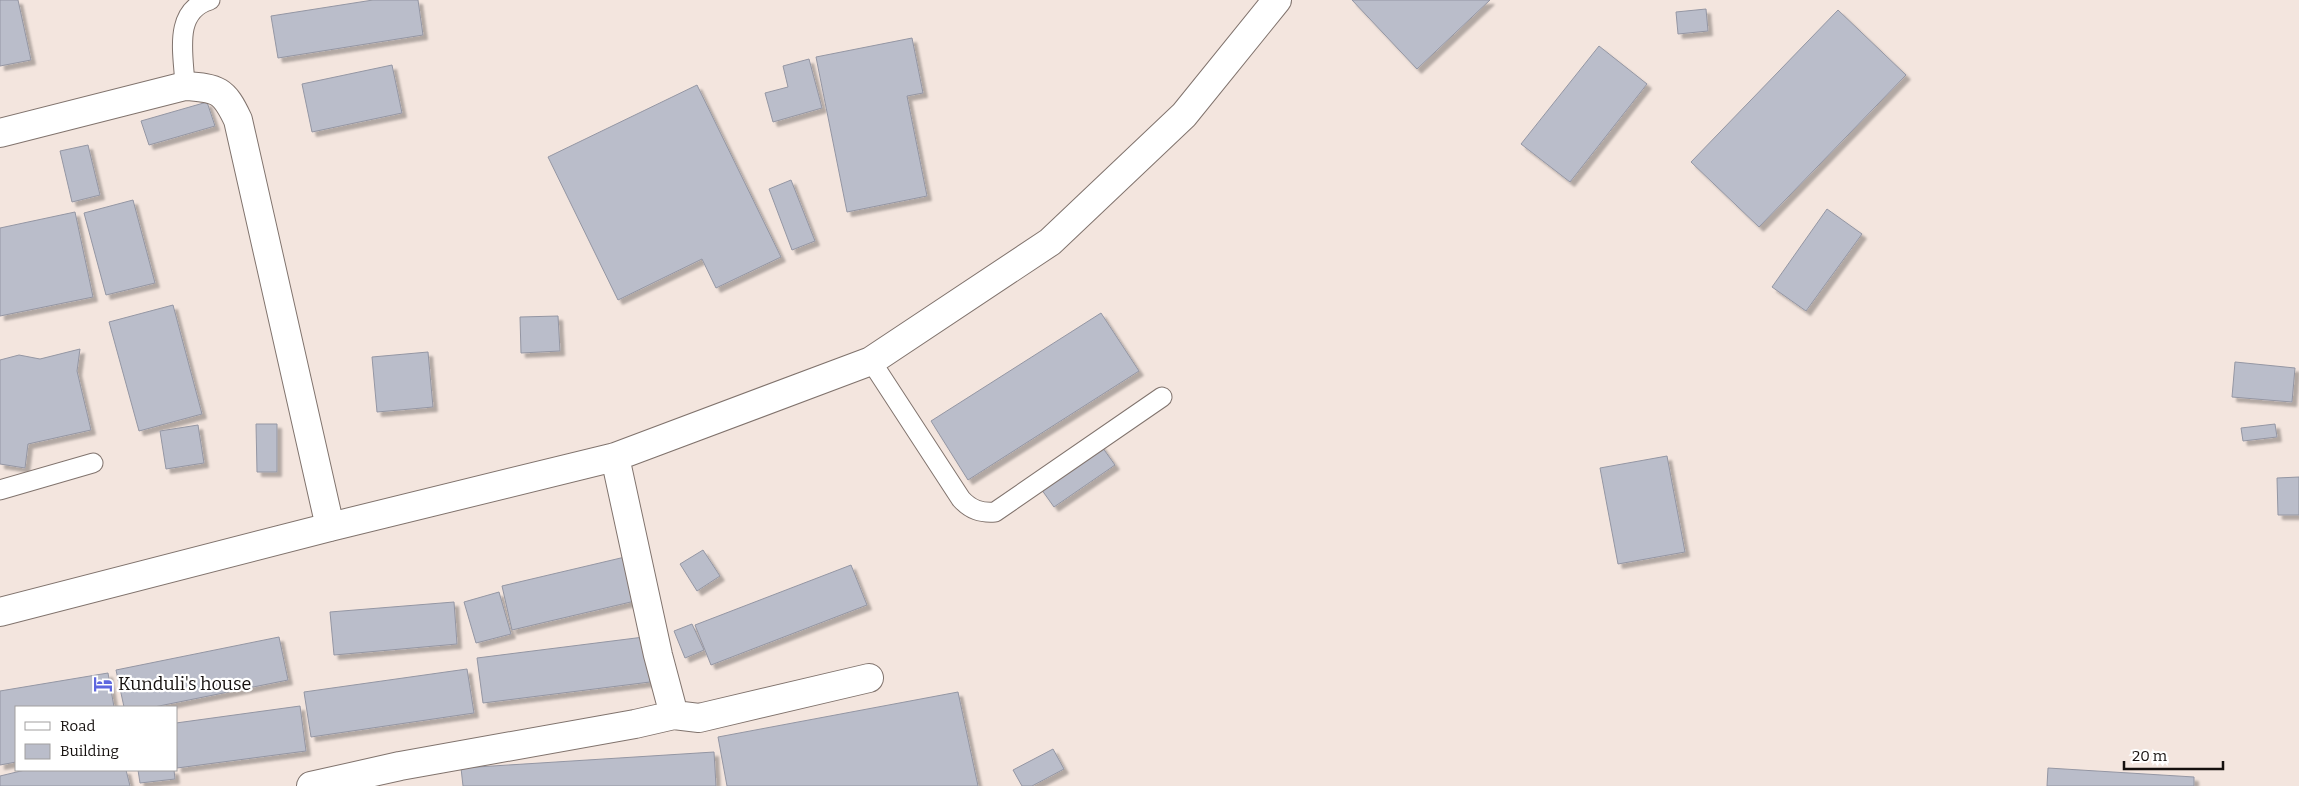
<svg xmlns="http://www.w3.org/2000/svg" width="2299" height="786" viewBox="0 0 2299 786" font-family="Bitter,serif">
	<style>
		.building { fill: #babdca; stroke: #9496a3; filter: url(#shadow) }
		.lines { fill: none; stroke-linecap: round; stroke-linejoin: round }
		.service-casing { stroke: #80736d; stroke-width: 21 }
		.minor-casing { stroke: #80736d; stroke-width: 30 }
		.service { stroke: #fff; stroke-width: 19 }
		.minor { stroke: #fff; stroke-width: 28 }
		.labels { text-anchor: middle; stroke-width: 4.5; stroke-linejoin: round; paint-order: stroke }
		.poi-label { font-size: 18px; fill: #15100e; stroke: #fff; text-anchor: start }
	</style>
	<defs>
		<filter id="shadow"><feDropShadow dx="4.5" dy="4.5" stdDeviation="1" flood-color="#0004"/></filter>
	</defs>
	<rect width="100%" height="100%" fill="#f3e5de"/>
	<path class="building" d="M0 0H18L31 60 0 66Z
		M373 0H418L423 35 278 58 271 16Z
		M1352 0H1490L1417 69Z
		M1706 9 1708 31 1678 34 1676 12Z
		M1838 10 1906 75 1759 227 1691 162Z
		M912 38 923 93 907 96 927 196 847 212 816 57Z
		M1599 46 1647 84 1570 182 1521 144Z
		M809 59 822 108 773 122 765 93 788 87 783 66Z
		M392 65 402 113 312 132 302 84Z
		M697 85 781 257 716 288 702 259 618 300 548 157Z
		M207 102 215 126 149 145 141 121Z
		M88 145 100 195 72 202 60 151Z
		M791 180 815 241 792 250 769 189Z
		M133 200 155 283 106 295 84 213Z
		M1827 209 1862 234 1806 311 1772 287Z
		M75 212 93 297 0 316V228Z
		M173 305 202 414 139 431 109 322Z
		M1101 313 1139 371 968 480 931 421Z
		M558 316 560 351 521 353 520 317Z
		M80 349 77 371 91 430 28 444 25 468 0 464V360L19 355 40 359Z
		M428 352 433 407 377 412 372 357Z
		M2235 362 2295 368 2292 402 2232 397Z
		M256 424H277V472H257Z
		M2275 424 2277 437 2243 441 2241 428Z
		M198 425 204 463 166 469 160 431Z
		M1100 444 1115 465 1054 507 1039 486Z
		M1667 456 1685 552 1618 564 1600 468Z
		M2299 477V515H2278L2277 478Z
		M703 550 720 576 697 591 680 564Z
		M625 557 635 601 512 630 502 586Z
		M851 565 867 605 711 665 695 625Z
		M499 592 511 634 476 643 464 602Z
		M454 602 457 644 334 655 330 612Z
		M692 624 704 650 685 658 674 631Z
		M279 637 288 680 154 707H124L116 670Z
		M644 637 650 682 483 703 477 658Z
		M467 669 474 713 311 737 304 692Z
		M108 673 114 707H16V762L0 765V691Z
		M958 692 978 786H727L718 737Z
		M300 706 306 751 177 768 176 723Z
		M1053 749 1064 769 1032 786H1022L1013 770Z
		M714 752 716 786H463L461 768Z
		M2048 768 2194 777V786H2047Z
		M25 770H126L130 786H0V776Z
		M138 770H174L175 779 140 783Z"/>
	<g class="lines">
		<g class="service-casing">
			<path id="service" d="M185 86C184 56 172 11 210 0
				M871 361 961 499C971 510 981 513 995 512L1162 397
				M0 490 93 463"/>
		</g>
		<g class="minor-casing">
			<path id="minor" d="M0 133 185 86C218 88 224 90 238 120L330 527
				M615 457 658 655 674 715
				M0 612 330 527 615 457 871 361 1050 242 1184 115 1277 0
				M311 786 400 766 635 724 674 715 699 718 869 678"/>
		</g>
		<use href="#service" class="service"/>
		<use href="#minor" class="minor"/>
	</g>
	<defs>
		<g id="hotel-bare" transform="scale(1.5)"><path d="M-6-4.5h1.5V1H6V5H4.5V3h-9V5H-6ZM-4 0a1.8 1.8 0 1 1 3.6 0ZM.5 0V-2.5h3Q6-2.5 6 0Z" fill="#5e67df" stroke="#fff" stroke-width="2.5" paint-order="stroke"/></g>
	</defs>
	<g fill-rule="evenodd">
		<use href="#hotel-bare" x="103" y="684"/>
	</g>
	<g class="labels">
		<g class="poi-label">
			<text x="118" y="690">Kunduli's house</text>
		</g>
	</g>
	<rect x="15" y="706" width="162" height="65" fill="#ffffff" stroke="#a19f9f"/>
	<rect x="25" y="722" width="25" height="8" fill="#ffffff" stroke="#a19f9f"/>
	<text x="60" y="731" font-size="15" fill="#15100e">Road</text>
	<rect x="25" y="744" width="25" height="15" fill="#babdca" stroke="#a19f9f"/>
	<text x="60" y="756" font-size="15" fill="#15100e">Building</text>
	<path d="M2124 761v8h99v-8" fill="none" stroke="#15100e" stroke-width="2.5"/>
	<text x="2132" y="761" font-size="15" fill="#15100e" stroke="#ffffff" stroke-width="4" paint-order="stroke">20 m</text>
</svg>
